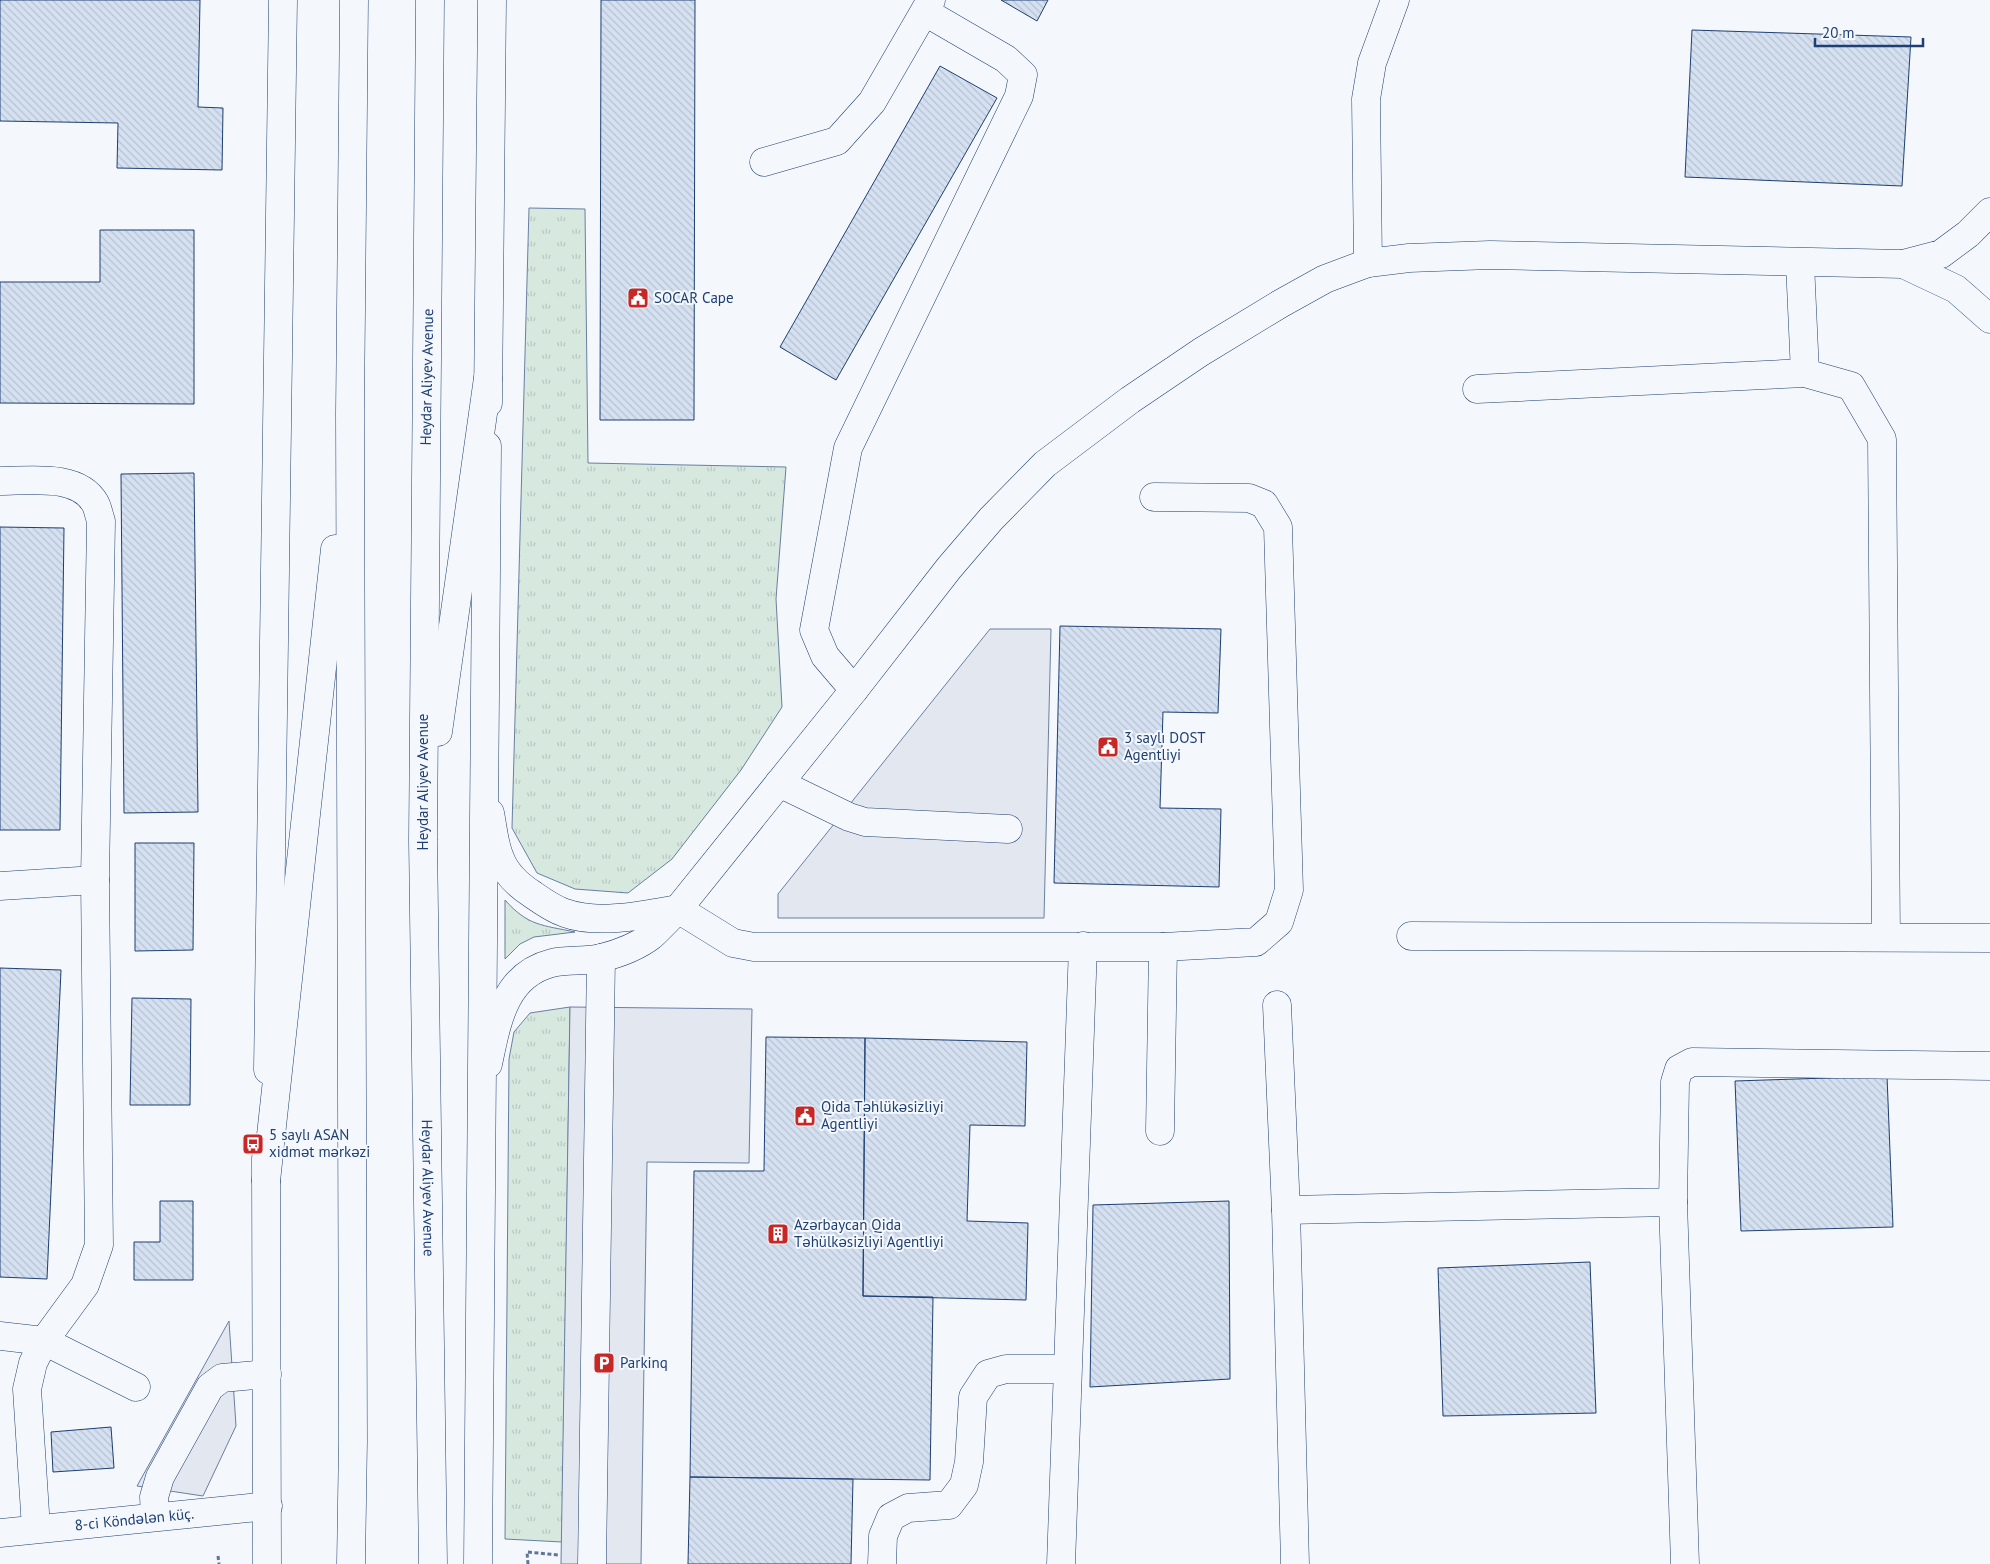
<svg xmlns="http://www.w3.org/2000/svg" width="1990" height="1564" viewBox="0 0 1990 1564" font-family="'PT Sans',sans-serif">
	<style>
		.grass { fill: url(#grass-tufts); stroke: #687fa3 }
		.parking { fill: #e3e8f0; stroke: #687fa3 }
		.building { fill: url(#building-back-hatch); stroke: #1d3f73 }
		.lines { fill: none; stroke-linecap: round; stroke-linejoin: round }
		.minor-casing { stroke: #1d3f73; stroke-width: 29 }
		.major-casing { stroke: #1d3f73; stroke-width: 29 }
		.highway-casing { stroke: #1d3f73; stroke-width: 29 }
		.path { stroke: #5e769c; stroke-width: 3; stroke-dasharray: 4 2.5; stroke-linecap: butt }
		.minor { stroke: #f4f7fb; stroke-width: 28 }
		.major { stroke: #f4f7fb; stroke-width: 28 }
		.highway { stroke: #f4f7fb; stroke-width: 28 }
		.labels { text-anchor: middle; stroke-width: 4; stroke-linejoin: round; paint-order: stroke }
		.poi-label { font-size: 15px; fill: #1d3f73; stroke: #f4f7fb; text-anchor: start }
		.street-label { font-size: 15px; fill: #1d3f73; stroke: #f4f7fb }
	</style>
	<defs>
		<pattern id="grass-tufts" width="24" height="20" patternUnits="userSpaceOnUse" patternTransform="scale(1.25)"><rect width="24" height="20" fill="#d7e8df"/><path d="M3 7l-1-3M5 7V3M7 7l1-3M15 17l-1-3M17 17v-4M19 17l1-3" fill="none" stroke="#b8c8c3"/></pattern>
		<pattern id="building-back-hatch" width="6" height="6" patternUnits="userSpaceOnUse" patternTransform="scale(1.25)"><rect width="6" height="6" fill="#d5e0f0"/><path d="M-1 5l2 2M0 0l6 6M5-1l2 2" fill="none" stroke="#b6c1d1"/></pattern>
	</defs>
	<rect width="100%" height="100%" fill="#f4f7fb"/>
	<path class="grass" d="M529 208 585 209 588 463 786 467 776 599 782 707 741 770 672 859 628 893 575 889 537 873 512 828Z
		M505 900C528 926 542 925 575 932L534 937 520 944 505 959Z
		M570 1007 562 1542 505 1539 509 1059 514 1032 530 1013Z"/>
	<path class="parking" d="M990 629H1051L1044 918H778V894Z
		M570 1007 752 1009 749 1163 647 1162 641 1564H561Z
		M229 1321 236 1426 203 1496 137 1486Z"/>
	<path class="building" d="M0 0H200L198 107 223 108 222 170 117 168 118 123 0 121Z
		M601 0H695L694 420H600Z
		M1001 0H1048L1037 21Z
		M1692 30 1911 37 1902 186 1685 177Z
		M940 66 997 98 836 380 780 347Z
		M100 230H194V404L0 403V282H100Z
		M194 473 198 812 124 813 121 474Z
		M0 527 64 528 60 830H0Z
		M1060 626 1221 629 1218 713 1163 712 1160 808 1221 809 1219 887 1054 883Z
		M135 843H194L193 950 135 951Z
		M0 968 61 970 47 1279 0 1277Z
		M132 998 191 999 190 1105H130Z
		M766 1037 865 1038 863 1296 933 1297 930 1480 690 1477 694 1171H764Z
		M865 1038 1027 1042 1025 1126 970 1125 967 1221 1028 1223 1026 1300 863 1296Z
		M1887 1076 1893 1227 1741 1231 1735 1081Z
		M160 1201H193V1280H134V1242H160Z
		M1229 1201 1230 1379 1090 1387 1093 1205Z
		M1590 1262 1596 1413 1443 1416 1438 1268Z
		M111 1427 114 1468 53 1472 51 1432Z
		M690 1477 853 1479 851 1564H688Z"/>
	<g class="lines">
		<g class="minor-casing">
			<g id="minor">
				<path d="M764 162 837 141 872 102 931 0"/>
				<path d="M1368 263 1366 99 1372 63 1395 0"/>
				<path d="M1800 263 1805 373"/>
				<path d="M1903 264 1956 289 1990 319"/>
				<path d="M1477 389 1805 373 1851 386 1882 439 1886 937"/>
				<path d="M0 481C29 481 78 473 95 503 98 508 99 516 101 521L95 880 99 1245 85 1285 44 1341 33 1363 27 1389 36 1528"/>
				<path d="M1154 497 1249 498 1264 504 1278 527 1289 890 1279 922 1256 942 1163 947"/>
				<path d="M854 690 825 656 814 630 848 448 1019 96 1023 75 1006 59 925 12"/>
				<path d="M779 783 849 817 865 822 1008 829"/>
				<path d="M490 813C493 828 494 844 500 858 506 874 518 885 532 894 542 901 553 909 565 913 598 925 645 915 678 909L733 943 754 947H1163L1160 1131"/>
				<path d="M0 886 95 880"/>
				<path d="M1411 936 1990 938"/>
				<path d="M1277 1005 1286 1210 1295 1564"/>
				<path d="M488 1064C497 1022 504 975 552 963 568 959 585 962 601 958 617 954 638 946 651 936 660 928 669 918 678 909L854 690 949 568 991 519 1045 464 1130 400 1201 352 1280 304 1325 279 1368 263 1409 258 1490 255 1903 264 1941 254 1968 234 1990 212"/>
				<path d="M1673 1202 1685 1564"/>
				<path d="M1286 1210 1673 1202 1675 1082 1679 1069 1692 1062 1990 1066"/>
				<path d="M0 1336 44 1341 136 1387"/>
				<path d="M155 1516 154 1497 160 1477 210 1387 222 1378 267 1374"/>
				<path id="s1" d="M0 1533 268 1506"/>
				<path d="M592 1564 601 958"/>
				<path d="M882 1564 883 1536 891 1517 908 1508 949 1505 964 1485 969 1462 973 1397 988 1374 1006 1369H1067"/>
				<path d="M1061 1564 1083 946"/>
			</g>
		</g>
		<g class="major-casing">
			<path id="major" d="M488 403 492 0
				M268 1070 283 0
				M266 1158 267 1564
				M478 1564 487 446"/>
		</g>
		<g class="highway-casing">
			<g id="highway">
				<path id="s2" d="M430 0 423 840 433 1564"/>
				<path d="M438 732 488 378"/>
				<path d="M266 1181 335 549"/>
				<path d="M351 1564 353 1440 350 413 354 0"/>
			</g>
		</g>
		<path class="path" d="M218 1556 219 1564
			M528 1564 527 1552 559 1555"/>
		<use href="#minor" class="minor"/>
		<use href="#major" class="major"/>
		<use href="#highway" class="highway"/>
	</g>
	<defs>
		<g id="civic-square" transform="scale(1.125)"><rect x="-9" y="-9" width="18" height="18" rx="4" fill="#c62828" stroke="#f4f7fb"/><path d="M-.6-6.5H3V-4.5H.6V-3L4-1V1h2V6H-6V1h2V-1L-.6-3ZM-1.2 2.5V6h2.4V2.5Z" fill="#fff"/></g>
		<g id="bus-square" transform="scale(1.125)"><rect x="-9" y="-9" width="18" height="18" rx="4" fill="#c62828" stroke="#f4f7fb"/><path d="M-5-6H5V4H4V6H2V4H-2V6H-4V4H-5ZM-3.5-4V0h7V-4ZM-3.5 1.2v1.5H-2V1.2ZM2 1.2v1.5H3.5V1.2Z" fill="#fff"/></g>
		<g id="building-square" transform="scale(1.125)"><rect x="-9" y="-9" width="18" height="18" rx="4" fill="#c62828" stroke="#f4f7fb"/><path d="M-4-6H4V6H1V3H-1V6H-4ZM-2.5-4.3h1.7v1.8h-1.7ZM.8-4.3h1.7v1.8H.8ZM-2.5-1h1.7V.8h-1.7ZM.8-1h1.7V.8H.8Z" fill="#fff"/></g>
		<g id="parking-square" transform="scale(1.125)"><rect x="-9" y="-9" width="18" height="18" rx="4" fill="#c62828" stroke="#f4f7fb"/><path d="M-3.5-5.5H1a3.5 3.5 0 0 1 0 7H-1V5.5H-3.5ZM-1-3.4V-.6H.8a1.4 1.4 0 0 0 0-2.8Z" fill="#fff"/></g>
	</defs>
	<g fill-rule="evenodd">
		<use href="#civic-square" x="638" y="298"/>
		<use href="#civic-square" x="1108" y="747"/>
		<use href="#civic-square" x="805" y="1116"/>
		<use href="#bus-square" x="253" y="1144"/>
		<use href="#building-square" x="778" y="1234"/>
		<use href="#parking-square" x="604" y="1363"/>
	</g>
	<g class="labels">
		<g class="poi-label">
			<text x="654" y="303">SOCAR Cape</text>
			<text x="1124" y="743">3 saylı DOST<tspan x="1124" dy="17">Agentliyi</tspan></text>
			<text x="821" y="1112">Qida Təhlükəsizliyi<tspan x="821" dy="17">Agentliyi</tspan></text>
			<text x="269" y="1140">5 saylı ASAN<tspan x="269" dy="17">xidmət mərkəzi</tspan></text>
			<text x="794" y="1230">Azərbaycan Qida<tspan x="794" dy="17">Təhülkəsizliyi Agentliyi</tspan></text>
			<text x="620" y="1368">Parkinq</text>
		</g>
		<g class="street-label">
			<text transform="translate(427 377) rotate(-89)" y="5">Heydar Aliyev Avenue</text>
			<text transform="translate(423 782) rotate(-90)" y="5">Heydar Aliyev Avenue</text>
			<text dy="5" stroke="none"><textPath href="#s2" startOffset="1188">Heydar Aliyev Avenue</textPath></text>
			<text dy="5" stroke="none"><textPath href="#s1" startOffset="135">8-ci Köndələn küç.</textPath></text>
		</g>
	</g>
	<path d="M1815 38v8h108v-8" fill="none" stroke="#1d3f73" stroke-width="2.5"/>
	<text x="1822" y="38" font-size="15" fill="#1d3f73" stroke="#f4f7fb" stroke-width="4" paint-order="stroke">20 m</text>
</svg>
